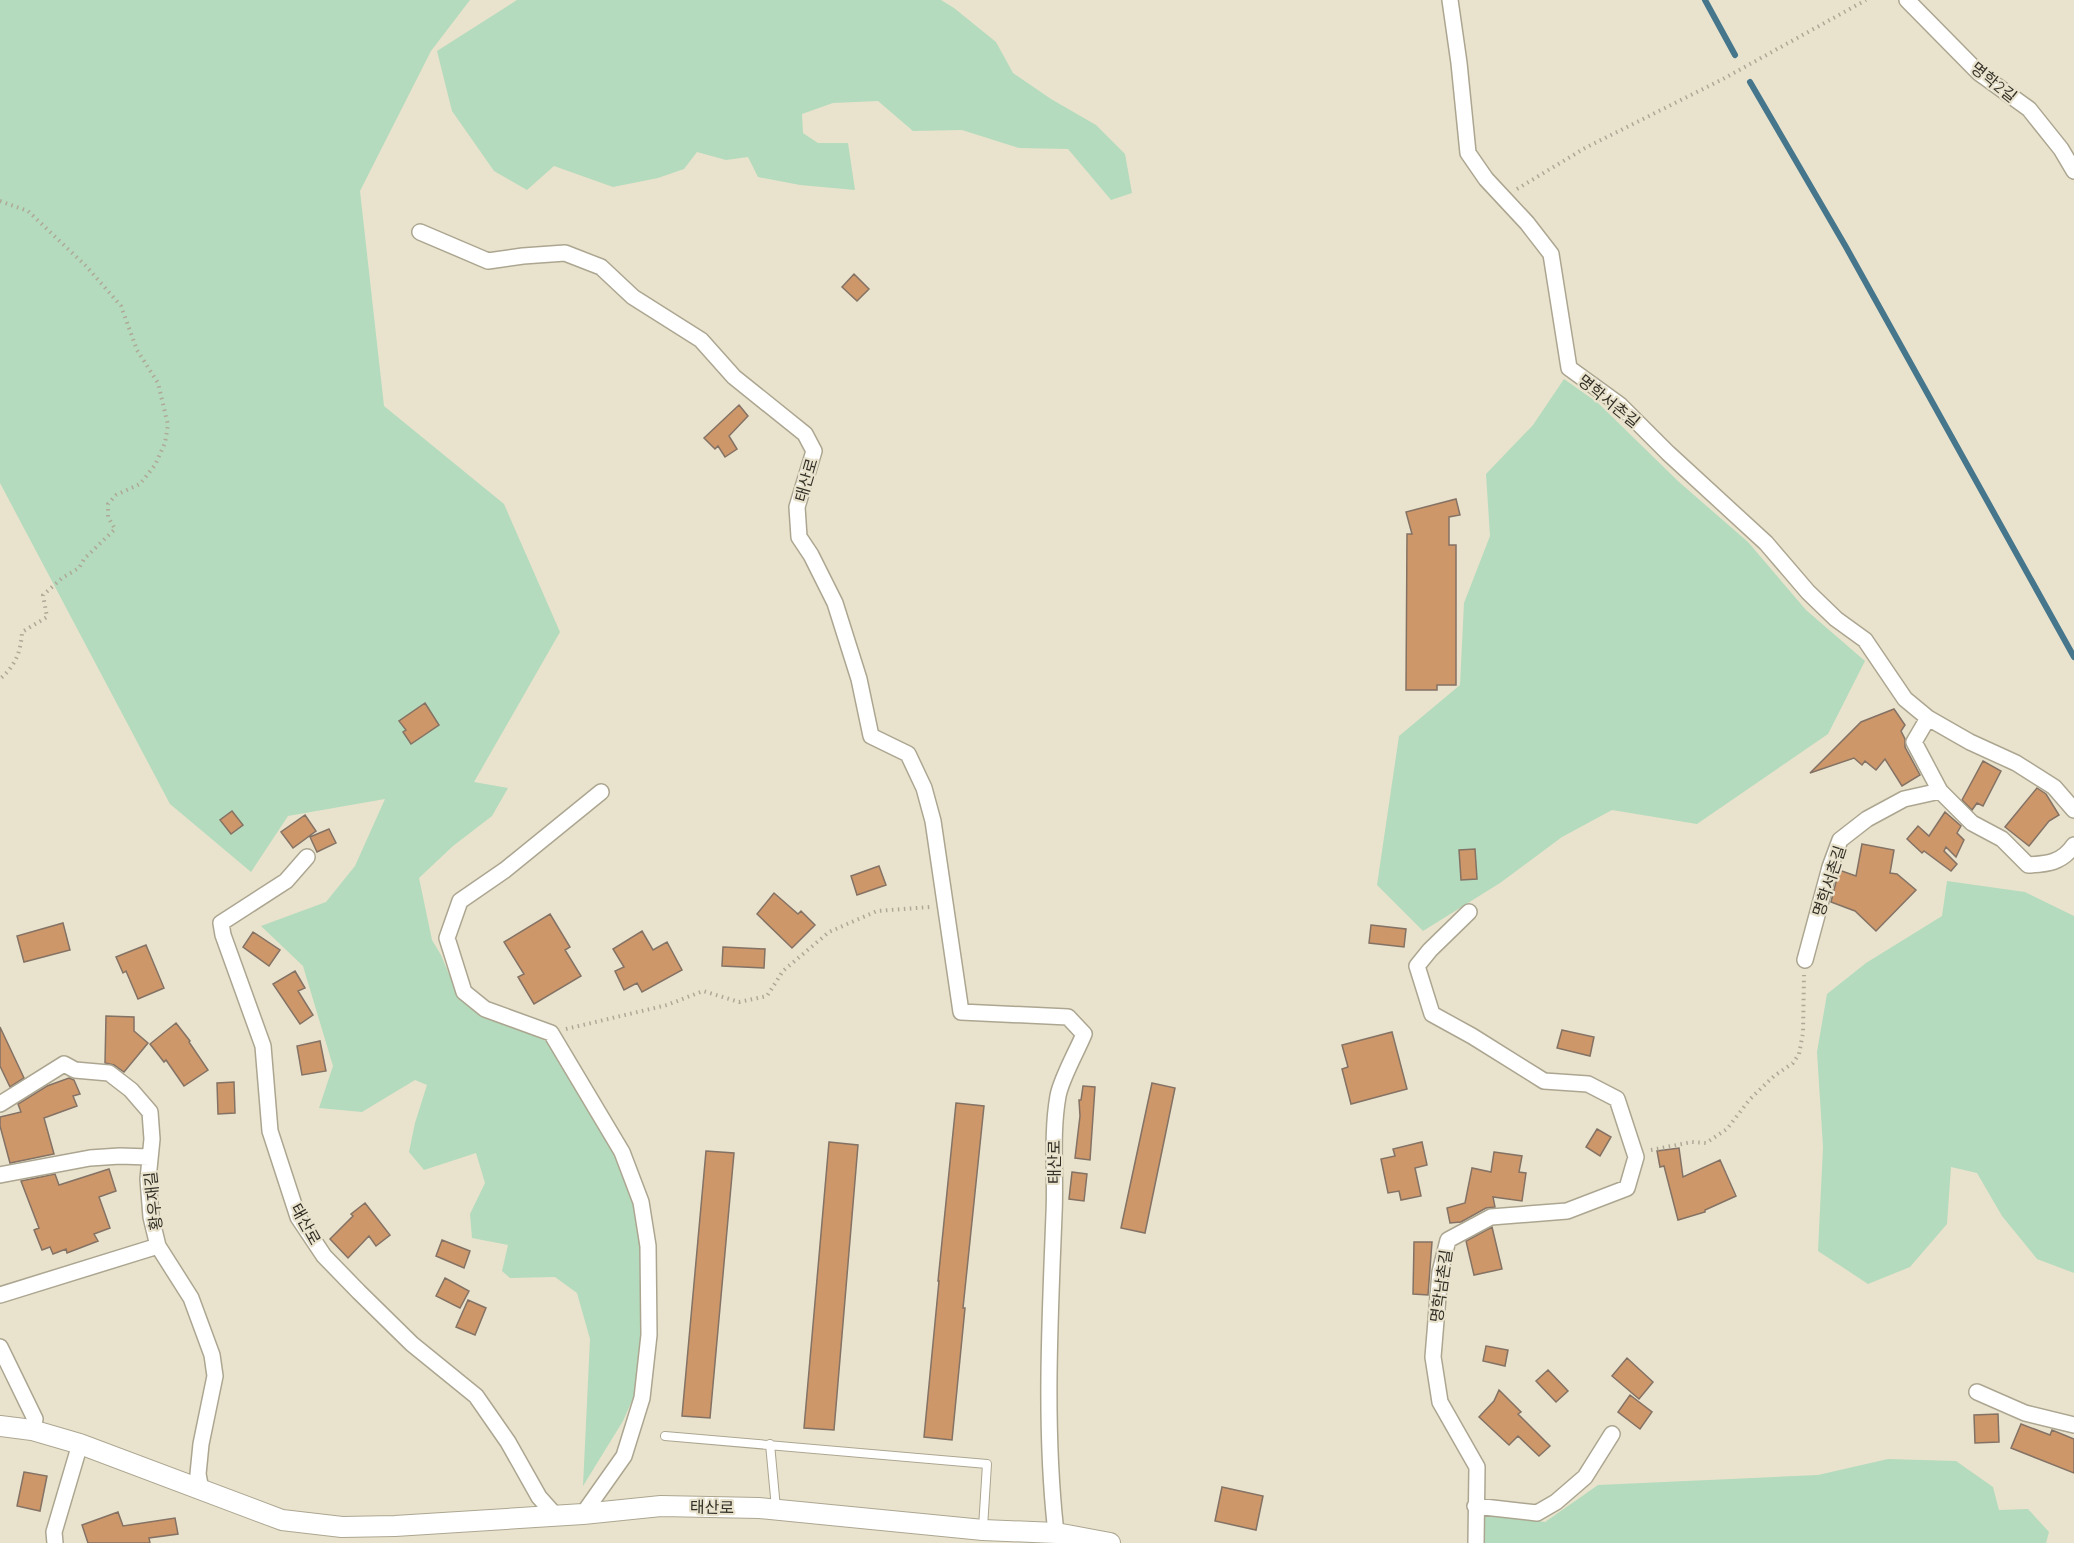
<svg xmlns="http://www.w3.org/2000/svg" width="2074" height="1543" viewBox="0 0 2074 1543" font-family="Quicksand,'Noto Sans KR',sans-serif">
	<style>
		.green { fill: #b4dbbd }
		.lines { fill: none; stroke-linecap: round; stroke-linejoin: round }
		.stream { stroke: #45768c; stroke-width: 6 }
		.building { fill: #cd976a; stroke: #847264; stroke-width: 1.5 }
		.service-casing { stroke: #aca691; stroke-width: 10 }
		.minor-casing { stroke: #aca691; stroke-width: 18 }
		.tertiary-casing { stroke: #aca691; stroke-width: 22 }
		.path { stroke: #aea997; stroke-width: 4; stroke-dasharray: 1.5 4.5; stroke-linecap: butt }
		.service { stroke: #fff; stroke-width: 8 }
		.minor { stroke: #fff; stroke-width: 15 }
		.tertiary { stroke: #fff; stroke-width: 20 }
		.labels { text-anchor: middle; stroke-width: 4.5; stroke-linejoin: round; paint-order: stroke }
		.street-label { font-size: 16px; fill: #333027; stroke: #e9e3cd }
	</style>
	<rect width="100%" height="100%" fill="#e9e3cd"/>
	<path class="green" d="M0 0H470L431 51 360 191 384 406 504 504 560 632 474 782 508 788 492 816 453 846 419 878 432 940 441 955 459 998 482 1016 516 1027 548 1042 609 1145 632 1196 640 1244 642 1328 634 1396 623 1421 583 1486 590 1339 577 1293 555 1277 510 1278 502 1271 508 1245 472 1238 470 1214 485 1183 476 1153 424 1170 409 1152 415 1123 427 1085 415 1080 362 1112 319 1108 333 1066 303 966 261 926 326 902 355 866 385 799 288 816 251 872 170 804 0 483Z
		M517 0H941L954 8 996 42 1013 73 1051 99 1096 125 1125 154 1132 193 1111 200 1068 149 1019 148 962 130 913 131 878 101 833 103 802 114 803 133 818 143H848L855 190 800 185 758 177 748 157 726 160 697 152 684 169 658 178 613 187 554 166 527 190 494 171 452 111 437 51Z
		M1564 379 1598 403 1679 482 1748 542 1806 610 1865 661 1828 734 1697 824 1612 810 1562 837 1500 883 1423 931 1377 885 1399 736 1460 685 1464 603 1490 536 1486 474 1533 425Z
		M1947 881 2025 892 2074 916V1273L2037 1259 2002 1216 1977 1173 1951 1167 1947 1224 1910 1267 1868 1284 1818 1251 1823 1147 1817 1052 1827 994 1866 963 1942 916Z
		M1888 1459 1956 1461 1993 1487 1999 1510 2028 1509 2049 1532 2046 1543H1482L1480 1512 1545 1522 1598 1485 1818 1475Z"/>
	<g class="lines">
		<path class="stream" d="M1705 0 1735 55
			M1750 82 1846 247 2074 657"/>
	</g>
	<path class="building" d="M854 274 869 289 857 301 842 287Z
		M739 405 748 416 729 436 737 449 725 457 718 446 715 449 704 438Z
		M1456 499 1460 515 1449 517V545H1456V685H1437V690H1406L1407 534H1412L1406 512Z
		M425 703 439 725 411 744 403 732 406 730 399 721Z
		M1894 709 1905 725 1901 731 1905 739V747L1920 775 1902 786 1885 759 1876 770 1865 761 1862 765 1854 758 1810 773 1861 722Z
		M1983 761 2001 771 1983 806 1977 803 1972 810 1962 800Z
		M2037 788 2046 794 2059 815 2049 821 2029 846 2005 827Z
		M232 811 243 825 231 834 220 820Z
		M1945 812 1961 826 1957 833 1964 840 1956 857 1946 847 1944 851 1957 864 1951 871 1924 851 1922 853 1907 839 1918 826 1929 836Z
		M305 815 316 831 293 848 281 832Z
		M329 829 336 843 317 852 310 837Z
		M1862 844 1894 850 1890 873 1897 874 1916 890 1876 931 1855 911 1831 902 1839 870 1856 876Z
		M1475 849 1477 879 1461 880 1459 850Z
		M879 866 886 885 857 895 851 876Z
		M774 893 798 914 801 911 815 925 792 948 757 914Z
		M550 914 570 947 565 950 581 976 534 1004 518 977 524 974 504 942Z
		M63 923 70 950 24 962 17 936Z
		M1371 925 1406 929 1404 947 1369 943Z
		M642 931 653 950 667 942 682 970 642 992 637 983 624 990 615 971 624 967 613 949Z
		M253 932 280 950 269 966 243 947Z
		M146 945 164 988 138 999 126 971 123 973 116 957Z
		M723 947 765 949 764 968 722 966Z
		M295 971 305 988 298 991 313 1015 300 1024 273 984Z
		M106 1016 134 1017V1031L148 1043 124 1072 114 1065 105 1063Z
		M176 1023 190 1041 189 1042 208 1070 184 1086 166 1060 164 1062 150 1044Z
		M0 1027 24 1078 10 1087 0 1066Z
		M1562 1030 1594 1037 1590 1056 1557 1048Z
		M1392 1032 1407 1089 1351 1104 1342 1069 1348 1067 1342 1045Z
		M320 1041 326 1071 302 1075 297 1046Z
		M69 1078 74 1080 80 1094 73 1096 77 1106 44 1118 54 1154 10 1163 0 1126V1117L21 1112 18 1104 47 1086Z
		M234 1082 235 1113 218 1114 217 1083Z
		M1152 1083 1175 1088 1145 1233 1121 1228Z
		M1083 1086 1095 1087 1090 1160 1075 1158 1080 1116 1079 1100H1081Z
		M956 1103 984 1106 963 1308H965L952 1440 924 1437 939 1281H938Z
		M1597 1129 1611 1137 1600 1156 1586 1147Z
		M829 1142 858 1145 834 1430 804 1428Z
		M1422 1142 1427 1165 1415 1168 1421 1196 1401 1200 1399 1191 1388 1193 1381 1159 1395 1156 1393 1149Z
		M1679 1148 1683 1177 1720 1160 1736 1196 1705 1210V1212L1678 1220 1664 1166 1660 1167 1657 1151Z
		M706 1151 734 1153 710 1418 682 1416Z
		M1494 1152 1522 1156 1519 1172 1526 1173 1522 1201 1493 1197 1495 1207 1486 1208 1461 1222 1450 1223 1447 1208 1465 1203 1472 1168 1491 1172Z
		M109 1169 116 1191 99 1197 110 1228 94 1234 98 1241 67 1253 66 1249 53 1254 50 1247 42 1250 34 1230 39 1228 21 1181 55 1174 59 1185Z
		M1072 1172 1087 1174 1084 1201 1069 1199Z
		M365 1203 390 1235 376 1246 369 1236 348 1258 330 1239 353 1216 351 1214Z
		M1492 1227 1502 1269 1474 1275 1466 1241Z
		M442 1240 470 1251 464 1268 436 1256Z
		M1414 1242H1432L1428 1295 1413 1294Z
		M445 1278 469 1291 460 1308 436 1296Z
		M468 1300 486 1308 475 1335 456 1327Z
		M1486 1346 1508 1350 1505 1366 1483 1361Z
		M1627 1358 1653 1382 1639 1399 1612 1376Z
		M1548 1370 1568 1391 1556 1402 1536 1381Z
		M1499 1390 1521 1412 1518 1414 1550 1446 1539 1456 1518 1436 1509 1445 1479 1417 1494 1401Z
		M1630 1395 1652 1412 1640 1429 1618 1412Z
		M1998 1414 1999 1442 1975 1443 1974 1415Z
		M2021 1424 2050 1435 2052 1430 2074 1439V1473L2011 1448Z
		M24 1472 47 1476 40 1511 17 1506Z
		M1222 1487 1263 1496 1256 1530 1215 1521Z
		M118 1512 123 1526 175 1518 178 1534 149 1538 150 1543H88L82 1525Z"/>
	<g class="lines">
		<g class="service-casing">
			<path id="service" d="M665 1436 987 1464 983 1528
				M770 1444 776 1508"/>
		</g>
		<g class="minor-casing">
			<path id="minor" d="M1450 0 1459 63 1468 153 1486 179 1527 223 1551 254 1569 368 1620 405 1668 453 1766 543 1808 592 1836 619 1865 640 1905 699 1928 718 1970 742 2016 763 2054 787 2074 810
				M1907 0 1979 73 2029 109 2061 149 2074 171
				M420 232 488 261 523 256 565 253 601 267 633 297 701 340 734 377 805 434 814 451 797 507 799 537 811 555 835 603 859 679 871 736 908 754 924 788 933 821 961 1012 1068 1017 1084 1034C1077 1051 1061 1079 1058 1096 1051 1136 1056 1175 1054 1214 1050 1320 1044 1427 1056 1533
				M1928 718 1914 742 1940 791 1972 823 2002 839 2028 865C2047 864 2062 863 2074 845
				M307 857 286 881 221 923 223 935 263 1046 270 1131 298 1217 324 1256 359 1292 412 1344 476 1396 508 1442 539 1497 556 1516
				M1469 912 1430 950 1417 966 1432 1014 1472 1036 1544 1081 1588 1084 1617 1099 1636 1157 1627 1188 1567 1211 1491 1217 1448 1240 1440 1272 1433 1357 1440 1402 1477 1467 1476 1543
				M1805 960 1830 867 1840 840 1867 819 1904 799 1940 791
				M0 1104 64 1064 75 1070 109 1073 131 1090 150 1112 152 1139 148 1179 151 1217 158 1246 191 1298 212 1355 215 1376 201 1444 198 1474 201 1490
				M0 1175 90 1158 120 1156 149 1157
				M0 1295 158 1246
				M0 1347 35 1419 32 1430
				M1977 1392 2025 1413 2074 1425
				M1475 1506 1537 1513 1556 1502 1585 1477 1612 1434
				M583 1514 624 1456 642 1398 649 1335 648 1246 641 1202 622 1152 551 1033 485 1009 464 992 447 938 460 901 505 870 601 792
				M55 1543 54 1532 80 1444"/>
		</g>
		<g class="tertiary-casing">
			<path id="tertiary" d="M0 1426 32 1430 80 1444 282 1520 342 1527 395 1526 583 1514 661 1506 759 1508 983 1530 1056 1533 1110 1543"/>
		</g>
		<path class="path" d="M1517 189 1585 148 1723 79 1866 0
			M0 201 28 211 86 266 121 306 137 350 158 383 168 425 165 443 155 465 140 484 116 495 108 504V517L115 529 84 559 79 568 62 578 43 595 47 617 22 632C21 652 15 666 0 679
			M566 1029 667 1005 703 991 739 1002 767 996 783 971 829 932 877 911 930 907
			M1651 1150 1692 1142 1706 1143 1727 1129 1750 1099 1774 1076 1793 1063 1799 1054 1803 1033 1804 975"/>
		<use href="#service" class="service"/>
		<use href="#minor" class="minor"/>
		<use href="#tertiary" class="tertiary"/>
	</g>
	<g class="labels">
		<g class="street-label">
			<text transform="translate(1994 82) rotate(39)" y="6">명학2길</text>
			<text transform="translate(1609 401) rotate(39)" y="6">명학서촌길</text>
			<text transform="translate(806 480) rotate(-74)" y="6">태산로</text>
			<text transform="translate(1829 881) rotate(-72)" y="6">명학서촌길</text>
			<text transform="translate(1054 1162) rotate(-90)" y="6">태산로</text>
			<text transform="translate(153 1201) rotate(-96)" y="6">황우재길</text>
			<text transform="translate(306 1224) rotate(61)" y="6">태산로</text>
			<text transform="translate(1441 1286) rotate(-82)" y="6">명학남촌길</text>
			<text transform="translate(712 1507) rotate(1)" y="6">태산로</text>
		</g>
	</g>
</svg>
